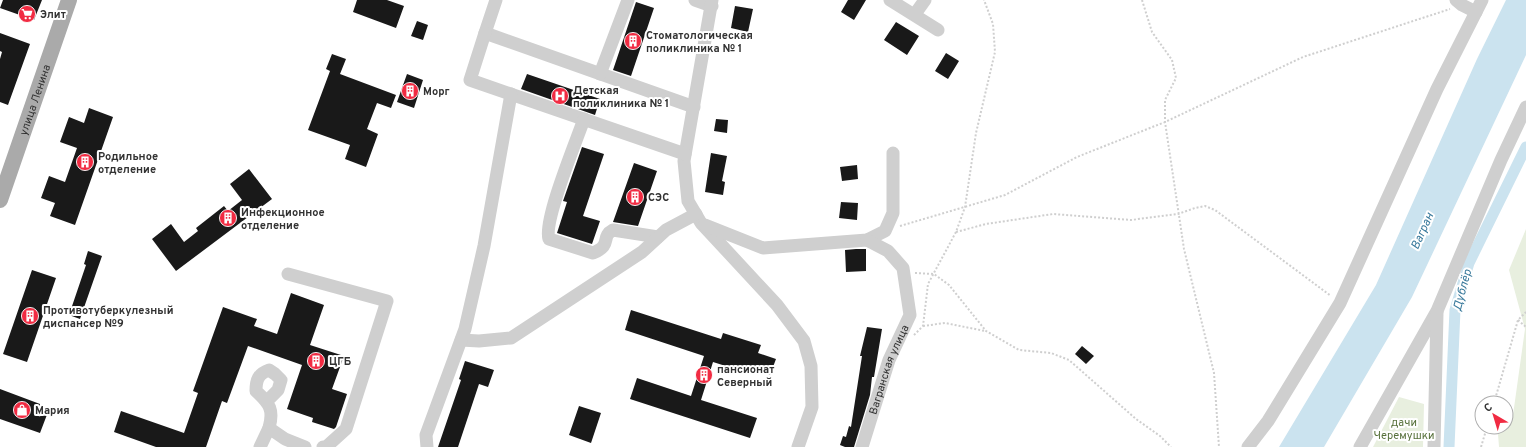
<svg xmlns="http://www.w3.org/2000/svg" width="1526" height="447" viewBox="0 0 1526 447" font-family="Overpass,sans-serif">
	<style>
		.green { fill: #e8efdf }
		.water { fill: #cbe3ef }
		.lines { fill: none; stroke-linecap: round; stroke-linejoin: round }
		.canal { stroke: #cbe3ef; stroke-width: 11 }
		.building { fill: #191919 }
		.path { stroke: #cfcfcf; stroke-width: 2; stroke-dasharray: 2 2; stroke-linecap: butt }
		.minor { stroke: #cfcfcf; stroke-width: 13 }
		.major { stroke: #aaa; stroke-width: 16 }
		.labels { text-anchor: middle; stroke-width: 4; stroke-linejoin: round; paint-order: stroke }
		.poi-label { font-size: 11px; font-weight: bold; fill: #323232; stroke: #fff; text-anchor: start }
		.street-label { font-size: 11px; fill: #323232; stroke: #fff }
		.park-label { font-size: 11px; fill: #57713b; stroke: #fff }
		.water-label { font-size: 12px; font-style: italic; fill: #38799b; stroke: #fff }
	</style>
	<rect width="100%" height="100%" fill="#fff"/>
	<path class="green" d="M1526 229V447H1499L1498 434 1504 427H1506V424L1513 415 1525 329 1509 270Z
		M1399 397 1424 404 1423 447H1373Z"/>
	<path class="water" d="M1506 0H1526V55L1412 297 1324 447H1279L1376 285 1477 59Z"/>
	<g class="lines">
		<path class="canal" d="M1449 447 1455 310 1469 263 1526 147"/>
	</g>
	<path class="building" d="M3 0H42L34 20 0 8Z
		M357 0H387L404 6 396 28 353 12Z
		M848 0H866L854 20 841 12Z
		M636 2 654 8 631 76 613 70Z
		M735 6 753 9 748 32 731 28Z
		M417 21 428 25 423 40 411 36Z
		M896 22 919 36 907 55 884 40Z
		M0 33 30 44 8 105 0 102V59L2 52 0 51Z
		M946 53 959 61 948 79 935 71Z
		M332 54 346 59 340 74 396 95 391 108 377 103 367 129 378 134 366 167 345 159 350 145 308 130 330 71 326 69Z
		M407 74 423 80 414 108 397 102Z
		M527 74 600 99 595 115 521 89Z
		M89 108 113 117 75 225 50 216 55 203 41 198 49 176 65 182 77 148 60 142 69 117 84 123Z
		M716 119 728 120 727 133 714 131Z
		M582 147 604 154 583 216 600 221 592 244 557 233 567 202 563 201Z
		M711 153 727 156 722 181 725 182 723 195 705 192Z
		M634 163 657 171 638 226 613 222Z
		M857 165 858 179 842 181 840 167Z
		M249 169 272 199 176 271 152 239 171 224 184 242 198 231 196 228 224 206 228 211 242 200 230 184Z
		M841 202 858 203 857 220 839 218Z
		M856 249H866V271L846 272 845 250Z
		M88 251 102 256 80 319 69 315 86 265 84 264Z
		M32 270 56 278 27 362 3 354Z
		M291 293 324 305 310 345 344 356 332 389 347 394 336 427 334 429 312 422 313 418 287 409 302 365 248 346 227 403 222 401 206 447H156L114 432 121 411 184 433 198 393 193 391 223 307 257 319 254 326 277 334Z
		M631 310 721 339 723 333 761 345 758 353 776 359 770 375 752 369 751 374 713 362 701 400 757 418 750 438 630 399 637 378 691 396 704 356 625 330Z
		M867 327 882 329 874 377H872L870 395 854 447H845L840 445 843 436 846 437 849 426 851 427 862 356H860Z
		M1082 346 1094 356 1086 364 1075 354Z
		M465 361 494 370 488 387 479 384 458 447H438L461 380 459 379Z
		M0 389 40 404 39 409 48 412 40 433 0 419Z
		M579 406 601 413 591 443 569 435Z"/>
	<g class="lines">
		<path class="path" d="M1142 0 1152 32 1172 60 1176 78 1165 100V122L1184 249 1214 373 1219 447
			M900 226 1005 195 1077 157 1165 122 1303 57 1450 9
			M956 232 986 224 1053 214 1131 220 1178 214 1195 208 1205 206 1215 210 1331 296
			M915 273 934 274 949 285 986 331 1019 350 1051 353 1069 360 1136 419 1160 436 1171 447
			M1518 320 1526 327
			M923 326 945 323 985 331
			M914 335 923 326 928 284 956 232 965 207 976 133 995 52 993 24 984 0
			M1494 403 1518 320 1526 312
			M1481 447 1487 427"/>
		<g class="minor">
			<path d="M496 0 485 33 694 107"/>
			<path d="M695 0 712 6"/>
			<path d="M712 0 684 161 688 201 701 223 777 305 804 341 811 366 812 407 798 447"/>
			<path d="M890 0 938 30"/>
			<path d="M1456 0 1462 5 1476 12"/>
			<path d="M915 14 925 0"/>
			<path d="M485 33 470 80 685 154"/>
			<path d="M600 74 628 0"/>
			<path d="M584 119C576 142 543 221 549 239L593 253C613 245 600 237 613 230L658 237"/>
			<path d="M705 225 763 248 867 240 885 231 893 213V153"/>
			<path d="M288 274 387 301 346 429 326 447H323"/>
			<path d="M461 340 479 341 511 338 642 252 666 230 696 214"/>
			<path d="M267 401 278 390 281 380 275 374 269 370C258 374 256 380 256 391 270 404 274 410 269 428"/>
			<path d="M260 447 269 428 285 439 305 447"/>
			<path d="M427 447 426 435 465 329 484 246 511 94"/>
			<path id="s1" d="M862 447 889 360 910 315 903 268 888 251 867 240"/>
			<path d="M1248 447 1268 421 1340 303 1437 89 1482 0"/>
			<path d="M1360 447 1437 311 1501 160 1526 107"/>
			<path d="M1434 447 1437 313"/>
		</g>
		<path class="major" id="s2" d="M0 200 69 0"/>
	</g>
	<defs>
		<g id="supermarket-disc" transform="scale(0.9)"><circle r="9.5" fill="#f12b42" stroke="#fff"/><path d="M-6-5.5h2.5l.6 2H6L4.5 2H-2.5L-4.4-4H-6ZM-1.5 3.2a1.3 1.3 0 1 0 .1 0ZM3 3.2a1.3 1.3 0 1 0 .1 0Z" fill="#fff"/></g>
		<g id="building-disc" transform="scale(0.9)"><circle r="9.5" fill="#f12b42" stroke="#fff"/><path d="M-4-6H4V6H1V3H-1V6H-4ZM-2.5-4.3h1.7v1.8h-1.7ZM.8-4.3h1.7v1.8H.8ZM-2.5-1h1.7V.8h-1.7ZM.8-1h1.7V.8H.8Z" fill="#fff"/></g>
		<g id="hospital-disc" transform="scale(0.9)"><circle r="9.5" fill="#f12b42" stroke="#fff"/><path d="M-5-5h3v3.5h4V-5h3V5h-3V1.5h-4V5h-3Z" fill="#fff"/></g>
		<g id="shop-disc" transform="scale(0.9)"><circle r="9.5" fill="#f12b42" stroke="#fff"/><path d="M-5-2.5h2.3a2.7 3.5 0 0 1 5.4 0H5L5.5 6h-11ZM-1.5-2.5h3a1.5 2.3 0 0 0-3 0Z" fill="#fff"/></g>
	</defs>
	<g fill-rule="evenodd">
		<use href="#supermarket-disc" x="27" y="14"/>
		<use href="#building-disc" x="633" y="41"/>
		<use href="#building-disc" x="410" y="91"/>
		<use href="#hospital-disc" x="560" y="96"/>
		<use href="#building-disc" x="85" y="162"/>
		<use href="#building-disc" x="635" y="197"/>
		<use href="#building-disc" x="228" y="218"/>
		<use href="#building-disc" x="30" y="316"/>
		<use href="#building-disc" x="316" y="361"/>
		<use href="#building-disc" x="704" y="375"/>
		<use href="#shop-disc" x="22" y="410"/>
	</g>
	<g class="labels">
		<g class="poi-label">
			<text x="40" y="18">Элит</text>
			<text x="646" y="39">Стоматологическая<tspan x="646" dy="13">поликлиника № 1</tspan></text>
			<text x="573" y="94">Детская<tspan x="573" dy="13">поликлиника № 1</tspan></text>
			<text x="423" y="95">Морг</text>
			<text x="98" y="160">Родильное<tspan x="98" dy="13">отделение</tspan></text>
			<text x="648" y="201">СЭС</text>
			<text x="241" y="216">Инфекционное<tspan x="241" dy="13">отделение</tspan></text>
			<text x="43" y="314">Противотуберкулезный<tspan x="43" dy="13">диспансер №9</tspan></text>
			<text x="329" y="365">ЦГБ</text>
			<text x="717" y="373">пансионат<tspan x="717" dy="13">Северный</tspan></text>
			<text x="35" y="414">Мария</text>
		</g>
		<g class="street-label">
			<text dy="4" stroke="none"><textPath href="#s2" startOffset="106">улица Ленина</textPath></text>
			<text dy="4" stroke="none"><textPath href="#s1" startOffset="82">Вагранская улица</textPath></text>
		</g>
		<g class="park-label">
			<text x="1404" y="426">дачи<tspan x="1404" dy="13">Черемушки</tspan></text>
		</g>
		<g class="water-label">
			<text transform="translate(1422 231) rotate(-66)" y="4">Вагран</text>
			<text transform="translate(1462 290) rotate(-75)" y="4">Дублёр</text>
		</g>
	</g>
	<g transform="translate(1494 415) rotate(322)"><circle r="19" fill="#ffffff" stroke="#adadad"/>
	<path d="M0-3L7 15L0 10L-7 15Z" fill="#f12b42"/>
	<text y="-6" font-size="11" font-weight="bold" text-anchor="middle" fill="#323232">С</text>
	</g>
</svg>
